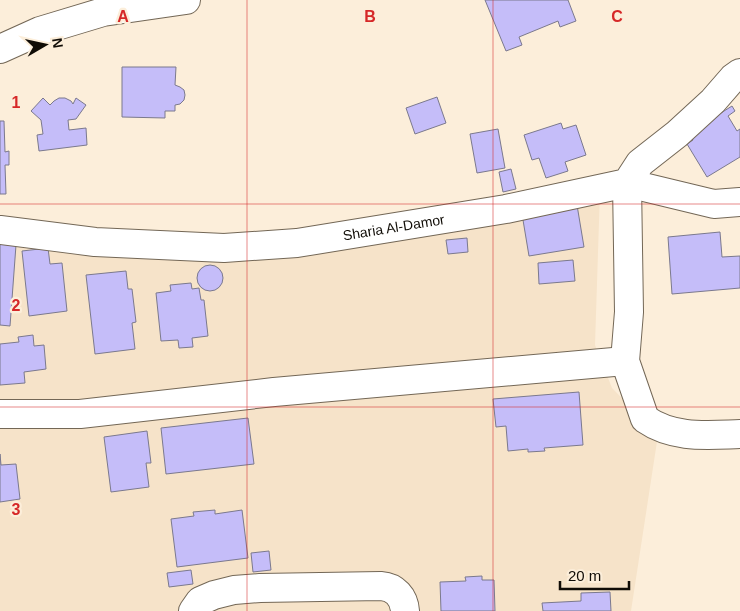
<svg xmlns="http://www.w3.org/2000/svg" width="740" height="611" viewBox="0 0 740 611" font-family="Arial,sans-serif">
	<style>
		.built { fill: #f6e3c9 }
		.building { fill: #c5bdf9; stroke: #7b798d }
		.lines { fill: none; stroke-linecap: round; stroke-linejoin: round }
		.minor-casing { stroke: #736756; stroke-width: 30 }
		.minor { stroke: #fff; stroke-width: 28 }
		.grid { fill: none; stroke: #d62828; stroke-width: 1; stroke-opacity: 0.55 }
		.labels { text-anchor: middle; stroke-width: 4.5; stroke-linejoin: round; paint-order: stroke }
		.street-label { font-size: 14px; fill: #100c06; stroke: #fceeda }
		.grid-label { font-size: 16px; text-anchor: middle; font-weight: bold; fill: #d62828; stroke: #fceeda; stroke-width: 4.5; stroke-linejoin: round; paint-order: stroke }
	</style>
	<rect width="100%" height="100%" fill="#fceeda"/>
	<path class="built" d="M600 191 595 345 612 388 658 435 631 611H0V238L195 253Z"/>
	<path class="building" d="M485 0H568L576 21 560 27 558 21 519 37 522 45 506 51Z
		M122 67H176L175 85 180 87 184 90 185 95 184 100 180 104 175 105V111H165V118L122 117Z
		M437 97 446 123 415 134 406 108Z
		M43 98 50 105 54 101 59 98H65L71 101 73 104 76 98 86 105 76 119 68 120 69 130 86 128 87 145 39 151 37 135 43 134 41 120 31 111Z
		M732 106 735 111 728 116 737 131 740 129V157L707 177 687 144 693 140 689 133Z
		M0 121H4L5 152 9 151V165H5L6 194H0Z
		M561 123 563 129 576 125 586 155 565 162 568 171 546 178 539 158 532 160 524 135Z
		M498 129 505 168 477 173 470 134Z
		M511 169 516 189 503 192 499 172Z
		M576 199 584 247 529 256 521 208Z
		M720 232 722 257 740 256V288L672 294 668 237Z
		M467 238 468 252 448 254 446 240Z
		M0 244 16 245 10 326 0 325Z
		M48 248 50 264 62 263 67 311 29 316 22 251Z
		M573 260 575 281 539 284 538 263Z
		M197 278a13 13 0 1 1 26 0a13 13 0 1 1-26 0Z
		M126 271 128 289H132L136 322 132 323 135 349 95 354 86 275Z
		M191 283 192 289 199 288 201 300H204L208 336 192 338 193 347 179 348 178 340 161 341 156 293 171 291 170 285Z
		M33 335 34 346 44 345 46 369 24 372 25 383 0 385V344L19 342 18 337Z
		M579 392 583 445 544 448 545 451 528 452V449L508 451 506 426 496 427 493 399Z
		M248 418 254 464 166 474 161 428Z
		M147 431 151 463H146L149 487 111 492 104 437Z
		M0 454 1 465 16 464 20 499 0 502Z
		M215 510V514L242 510 248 558 177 567 171 519 194 516 193 512Z
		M269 551 271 570 253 572 251 553Z
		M191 570 193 584 169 587 167 573Z
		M482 576V580H494L495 611H441L440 582 466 581 465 577Z
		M610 592 611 611H543L542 603 581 601V593Z"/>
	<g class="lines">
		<g class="minor-casing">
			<g id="minor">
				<path d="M0 49 40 31 103 12 186 0"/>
				<path d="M627 183 629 312 625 361 645 419C674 439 707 435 740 434"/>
				<path d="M627 183 714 204 740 202"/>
				<path id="s1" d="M0 230 95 242 224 248 297 243 506 209 627 183 640 163 677 134 713 101 733 78 740 73"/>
				<path d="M0 414H80L274 392 625 361"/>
				<path d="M193 611 200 601 214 595 234 590 260 588 381 586C395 587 404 597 405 611"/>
			</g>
		</g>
		<use href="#minor" class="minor"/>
	</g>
	<path class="grid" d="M247 0V611M493 0V611M0 204H740M0 407H740"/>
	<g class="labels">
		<g class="street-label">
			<text dy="5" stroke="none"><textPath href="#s1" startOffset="396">Sharia Al-Damor</textPath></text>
		</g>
	</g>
	<g class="grid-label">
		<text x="123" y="22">A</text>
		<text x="370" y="22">B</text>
		<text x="617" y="22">C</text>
		<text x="16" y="108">1</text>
		<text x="16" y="311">2</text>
		<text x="16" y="515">3</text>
	</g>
	<g transform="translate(45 45) rotate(81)" stroke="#fceeda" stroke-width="4" paint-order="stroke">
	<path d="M0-4L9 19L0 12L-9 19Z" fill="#100c06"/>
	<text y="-8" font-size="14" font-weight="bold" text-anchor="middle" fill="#100c06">N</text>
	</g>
	<path d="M560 581v8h69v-8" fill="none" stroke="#100c06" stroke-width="2.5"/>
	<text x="568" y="581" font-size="15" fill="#100c06" stroke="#fceeda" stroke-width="4" paint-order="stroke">20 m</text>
</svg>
